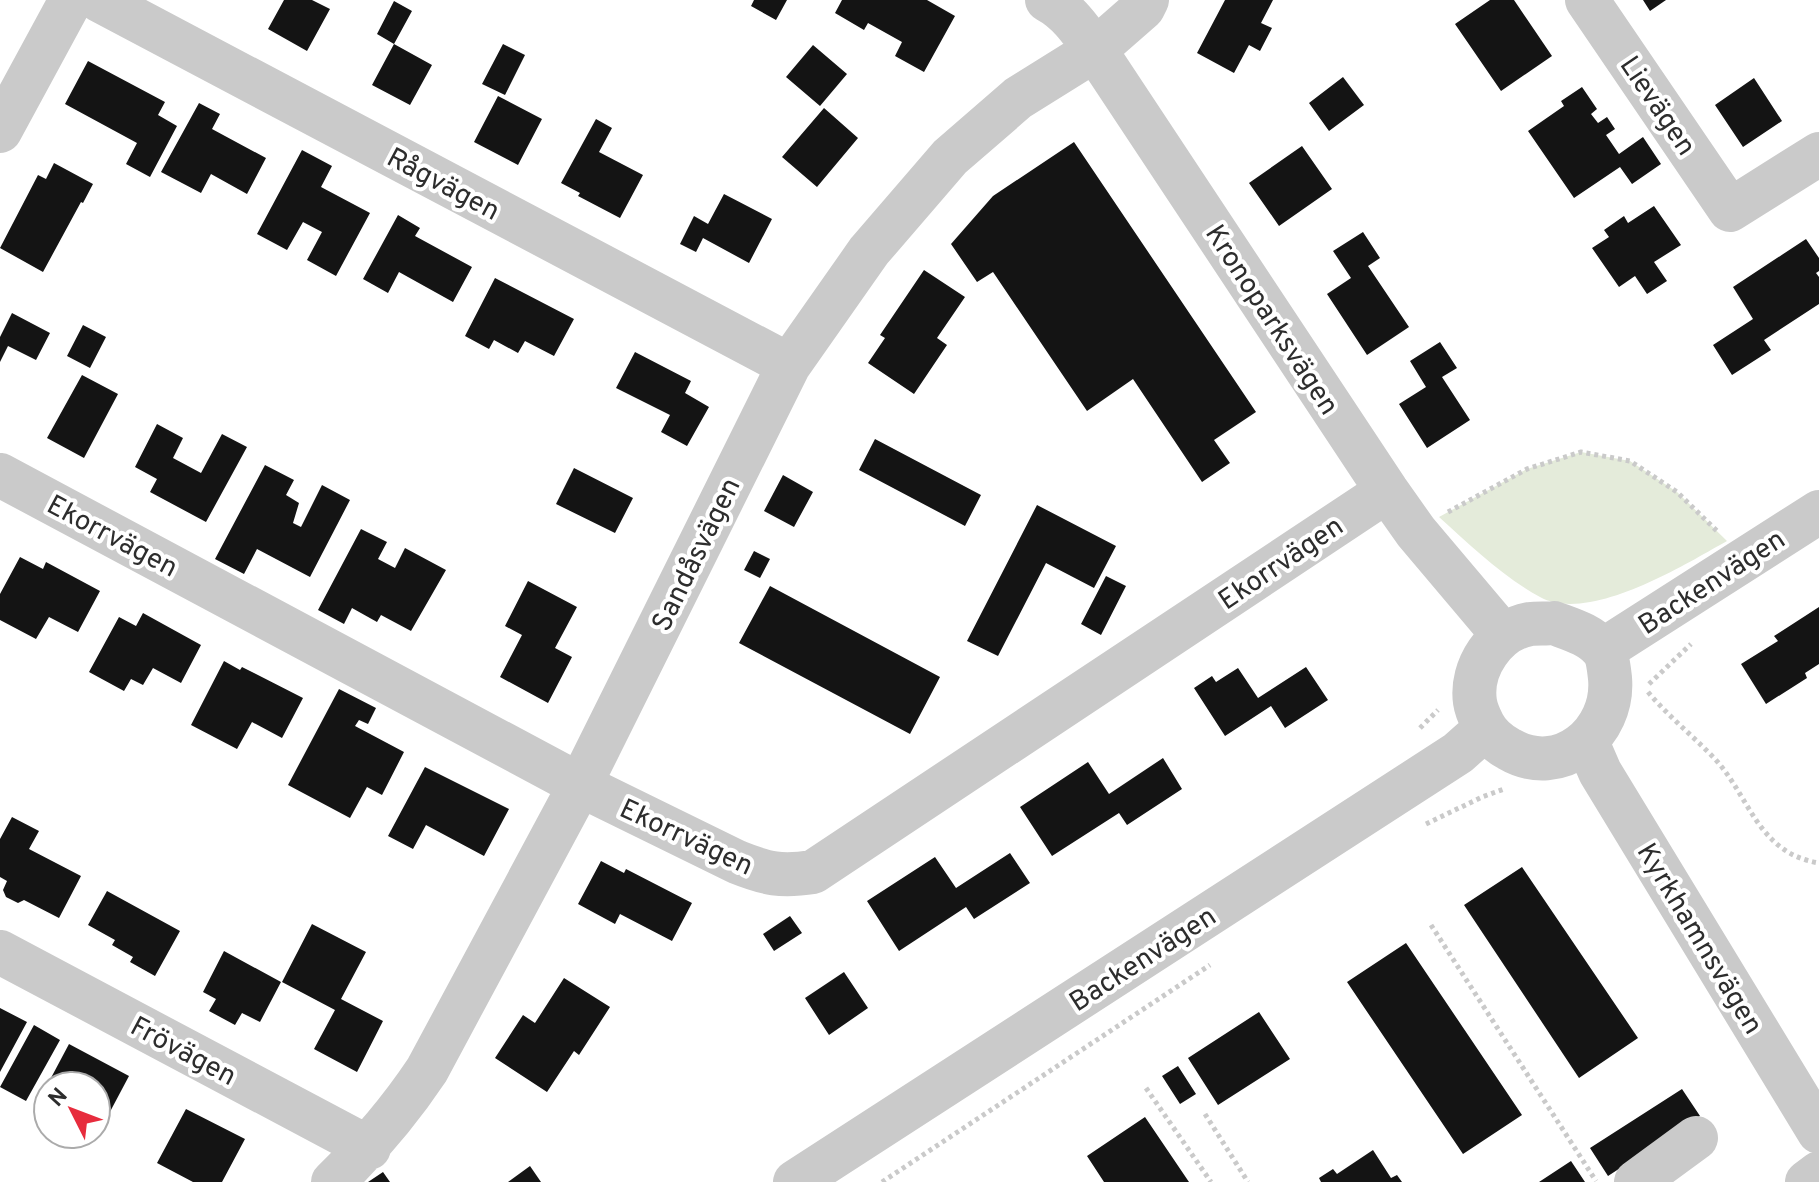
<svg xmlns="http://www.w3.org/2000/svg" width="1819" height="1182" viewBox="0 0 1819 1182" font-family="Overpass,sans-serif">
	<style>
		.green { fill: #e4ebda }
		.building { fill: #141414 }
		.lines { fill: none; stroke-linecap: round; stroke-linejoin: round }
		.path { stroke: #cacaca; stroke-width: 5; stroke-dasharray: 4 4; stroke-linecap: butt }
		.minor { stroke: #cacaca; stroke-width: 44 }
		.labels { text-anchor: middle; stroke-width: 8; stroke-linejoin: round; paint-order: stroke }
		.street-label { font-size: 28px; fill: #2d2d2d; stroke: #fff }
	</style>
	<rect width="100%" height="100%" fill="#fff"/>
	<path class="green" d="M1581 452 1630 461 1677 492 1727 541C1684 565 1589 624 1540 597 1503 577 1470 545 1439 517L1527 469Z"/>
	<path class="building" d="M284 0H312L330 9 307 51 268 29Z
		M754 0H787L776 20 751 6Z
		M842 0H927L955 16 924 72 895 56 902 42 868 23 864 30 835 13Z
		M1225 0H1273L1261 23 1272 28 1260 51 1249 45 1234 73 1197 53Z
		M1490 0H1514L1552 56 1501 91 1455 24Z
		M1643 0H1666L1650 11Z
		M394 1 412 11 394 44 377 34Z
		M394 44 432 65 410 105 372 85Z
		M503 44 525 55 505 95 482 84Z
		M813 45 847 74 820 106 786 77Z
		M88 61 165 102 158 115 177 126 150 177 126 164 137 143 65 104Z
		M1343 77 1364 105 1329 131 1309 103Z
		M1754 78 1782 121 1743 147 1715 105Z
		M1582 87 1597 109 1591 114 1598 123 1607 117 1615 129 1606 135 1619 154 1643 137 1661 164 1632 184 1620 167 1574 198 1528 131 1564 106 1561 101Z
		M498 96 542 119 518 165 474 142Z
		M199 103 220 114 212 129 266 158 247 194 211 174 201 193 161 172Z
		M824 108 858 138 817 187 782 157Z
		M596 119 612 128 599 152 643 175 620 218 578 196 580 193 561 183Z
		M1074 142 1256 412 1214 440 1230 463 1202 482 1133 379 1087 411 993 272 977 282 951 244 993 196Z
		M1302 146 1332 189 1279 226 1249 183Z
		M302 150 332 166 321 187 370 213 336 276 307 260 322 232 303 222 287 250 257 234Z
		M54 163 93 184 83 203 81 202 43 272 0 248 38 175 46 179Z
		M724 194 772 219 749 263 703 238 696 252 680 244 694 216 708 224Z
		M1654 206 1681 245 1654 262 1667 281 1647 294 1635 276 1619 287 1592 248 1609 237 1604 230 1624 216 1628 223Z
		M398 215 420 228 415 236 472 267 453 302 399 272 388 293 363 279Z
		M1363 232 1380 258 1368 266 1409 327 1367 355 1327 294 1351 278 1333 251Z
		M1806 239 1819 258V271L1816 273 1819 277V304L1764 340 1771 350 1732 375 1713 345 1753 319 1733 287Z
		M924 270 965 297 937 338 947 345 914 394 868 363 885 338 880 335Z
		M495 278 574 319 554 356 525 341 518 353 494 340 489 349 465 336Z
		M12 313 50 333 36 360 8 346 0 362V337Z
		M83 325 106 337 90 368 67 356Z
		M1440 342 1457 368 1442 377 1470 420 1427 448 1399 404 1426 387 1410 361Z
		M635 352 691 381 685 393 709 407 687 446 661 432 670 415 616 388Z
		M82 375 118 394 84 458 47 438Z
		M157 424 183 438 173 458 201 473 222 434 247 447 206 522 150 492 157 479 135 467Z
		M875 439 981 495 965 526 859 470Z
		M265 465 294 480 286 495 299 503 293 523 301 527 322 485 350 500 310 577 257 549 244 574 215 559Z
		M574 468 633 498 615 533 556 504Z
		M783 475 813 492 794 527 764 511Z
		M1037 505 1116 546 1094 588 1046 563 998 656 967 641Z
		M361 529 387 542 378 559 395 568 405 548 446 570 411 631 381 615 377 622 352 608 344 624 318 610Z
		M754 551 770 559 760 578 744 570Z
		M20 557 43 569 46 562 100 591 78 632 49 617 36 639 0 620V594Z
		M1106 576 1126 586 1101 635 1081 624Z
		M528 581 577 607 555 648 572 657 548 703 500 677 522 635 505 626Z
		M770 586 940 677 910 734 739 643Z
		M1819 607V664L1805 673 1807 678 1766 704 1741 664 1778 641 1774 636Z
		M143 613 201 645 181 683 153 668 143 685 131 679 124 691 89 672 119 617 136 626Z
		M224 661 240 670 242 667 303 698 282 738 252 722 237 749 191 725Z
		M1306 667 1328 700 1285 728 1271 706 1225 736 1194 688 1212 676 1216 682 1238 668 1258 698Z
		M339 689 376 708 368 724 359 720 355 726 404 752 382 795 367 787 350 818 288 785Z
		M1163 758 1182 789 1127 825 1119 813 1052 856 1020 807 1088 762 1109 794Z
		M425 767 509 809 484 856 426 825 413 849 388 836Z
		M12 817 39 831 29 849 81 876 59 918 24 900 18 903 6 897 3 890 7 881 0 877V839Z
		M1010 853 1030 883 974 919 966 907 899 951 867 901 935 857 956 888Z
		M601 861 624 873 626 869 692 903 672 941 620 914 615 924 578 904Z
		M1522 867 1638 1038 1579 1078 1464 905Z
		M107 891 180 931 155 976 130 962 133 957 112 945 115 940 88 925Z
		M790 916 802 933 774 951 763 934Z
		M312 924 366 952 341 999 383 1021 357 1072 314 1049 335 1010 282 982Z
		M1406 943 1522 1115 1463 1154 1347 982Z
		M224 951 281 982 260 1022 242 1013 235 1025 209 1011 216 999 203 992Z
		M844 972 868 1008 829 1035 805 998Z
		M564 978 610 1007 579 1055 574 1051 547 1092 495 1058 523 1015 535 1023Z
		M0 1008 27 1022 0 1072Z
		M1259 1012 1290 1059 1218 1105 1188 1058Z
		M34 1025 60 1040 26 1101 0 1087Z
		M69 1044 129 1076 95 1140 83 1134H96V1086H48V1115L35 1108Z
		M1178 1066 1196 1094 1180 1104 1162 1076Z
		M1682 1089 1700 1116 1608 1176 1590 1148Z
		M186 1109 245 1139 222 1182H193L157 1163Z
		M1145 1117 1189 1182H1104L1087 1156Z
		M48 1124V1134H76L71 1143 64 1147 48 1140 45 1131Z
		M1373 1150 1391 1178 1397 1175 1402 1182H1321L1319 1178 1333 1169 1337 1174Z
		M1571 1161 1585 1182H1539Z
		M530 1166 541 1182H508Z
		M383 1172 390 1182H368Z"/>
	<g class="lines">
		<path class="path" d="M1448 512 1527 469 1581 452 1630 461 1677 492 1718 532
			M1649 684 1691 644
			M1648 692C1668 716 1692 735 1714 758 1750 796 1757 853 1819 863
			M1420 728 1438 710
			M1426 824 1482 797 1504 789
			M1431 925 1596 1181
			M1146 1088 1211 1182
			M1205 1114 1248 1182
			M882 1182 1210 965"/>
		<path class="minor" d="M99 0 789 365
			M1047 0C1068 11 1081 30 1095 50L1387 491 1416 532 1503 635
			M1587 0 1730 210 1819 154
			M0 131 71 0
			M0 475 580 785 737 862C767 874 781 877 813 872L1387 491
			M1554 623C1570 629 1591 635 1602 649 1608 656 1609 670 1610 678 1615 733 1560 779 1509 749 1498 743 1489 736 1483 724 1480 718 1476 709 1475 702 1470 668 1495 630 1530 624 1538 623 1546 624 1554 623Z
			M1603 650 1819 512
			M1587 742 1600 772 1819 1132
			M0 952 369 1148
			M333 1182C369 1147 399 1112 427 1070L580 785 789 365 869 251 950 157 1018 98 1095 50 1143 8 1147 0
			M795 1182 1458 753 1485 729
			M1636 1182 1696 1138
			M1807 1182 1819 1173"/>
	</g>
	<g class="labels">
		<g class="street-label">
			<text transform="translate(1659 105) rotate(56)" y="10">Lievägen</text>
			<text transform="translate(444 183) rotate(28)" y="10">Rågvägen</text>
			<text transform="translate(1273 319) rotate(57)" y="10">Kronoparksvägen</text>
			<text transform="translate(113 535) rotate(28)" y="10">Ekorrvägen</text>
			<text transform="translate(695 554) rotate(-64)" y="10">Sandåsvägen</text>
			<text transform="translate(1280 562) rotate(-34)" y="10">Ekorrvägen</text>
			<text transform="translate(1711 581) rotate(-33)" y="10">Backenvägen</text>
			<text transform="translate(687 836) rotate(25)" y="10">Ekorrvägen</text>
			<text transform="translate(1701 938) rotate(59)" y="10">Kyrkhamnsvägen</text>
			<text transform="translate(1142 958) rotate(-33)" y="10">Backenvägen</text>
			<text transform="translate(184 1050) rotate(28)" y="10">Frövägen</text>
		</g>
	</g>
	<g transform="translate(72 1110) rotate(312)"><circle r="38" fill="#ffffff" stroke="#ababab" stroke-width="2"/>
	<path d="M0-6L14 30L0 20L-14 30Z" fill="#e72c3d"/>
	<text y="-12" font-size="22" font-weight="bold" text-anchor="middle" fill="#2d2d2d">N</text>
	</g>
</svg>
